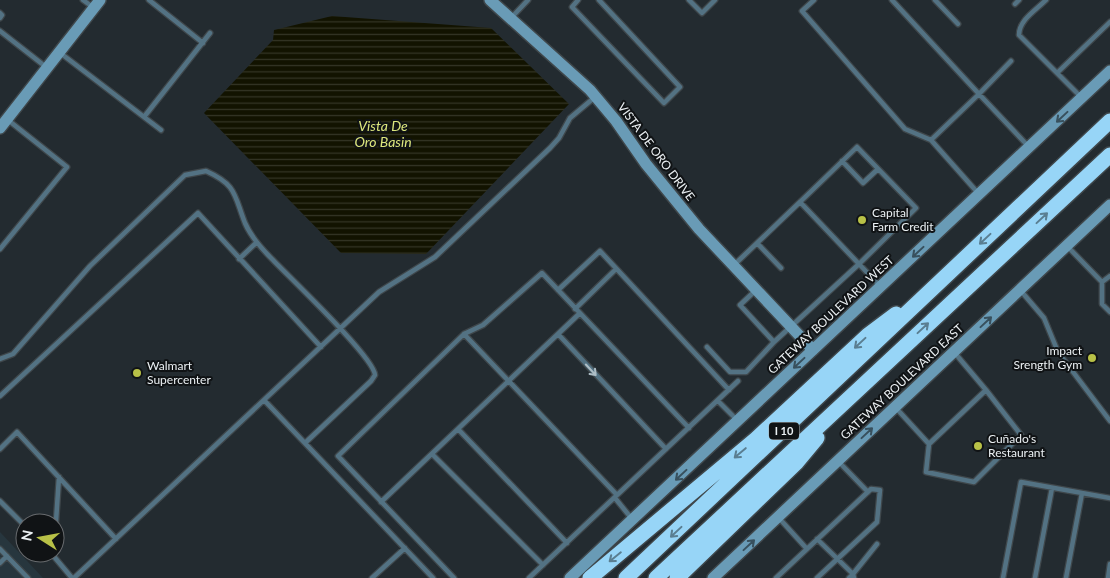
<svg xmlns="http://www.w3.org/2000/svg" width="1110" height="578" viewBox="0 0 1110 578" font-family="Lato,sans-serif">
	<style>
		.built { fill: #27363e }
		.water { fill: url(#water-rules) }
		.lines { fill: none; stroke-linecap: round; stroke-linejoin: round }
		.lane-casing { stroke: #3f474b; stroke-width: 7 }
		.secondary-casing { stroke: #3f474b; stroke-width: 14 }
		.highway-casing { stroke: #3f474b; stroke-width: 18 }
		.lane { stroke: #537283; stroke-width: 4.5 }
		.secondary { stroke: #699bb6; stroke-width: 11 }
		.highway { stroke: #97d5f7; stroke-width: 15 }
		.oneway { stroke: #38505d }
		.oneway2 { stroke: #5a7e91 }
		.oneway3 { stroke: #aebec6 }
		.poi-dot { fill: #b8c147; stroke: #101315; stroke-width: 2 }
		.labels { text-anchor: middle; stroke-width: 4; stroke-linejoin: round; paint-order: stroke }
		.shield { fill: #101315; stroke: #a9aeb0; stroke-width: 1 }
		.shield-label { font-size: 11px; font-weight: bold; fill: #ebf0f3 }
		.street-label { font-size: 12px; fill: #ebf0f3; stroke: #101315 }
		.poi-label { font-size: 12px; fill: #ebf0f3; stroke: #101315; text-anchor: start }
		.water-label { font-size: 14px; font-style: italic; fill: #dce67d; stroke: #101315 }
	</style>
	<defs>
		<pattern id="water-rules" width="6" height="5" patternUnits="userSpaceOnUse" patternTransform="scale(1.25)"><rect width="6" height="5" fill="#121300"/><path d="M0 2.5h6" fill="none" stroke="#353626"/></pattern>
	</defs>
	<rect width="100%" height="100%" fill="#232b30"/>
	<path class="built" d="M0 532 43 578H0Z"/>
	<path class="water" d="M332 16 491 28 569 104 426 254 341 253 204 113 273 40 274 30Z"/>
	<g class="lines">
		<g class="lane-casing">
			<path id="lane" d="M83 0 94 8
				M149 0 203 43
				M578 0 572 7 664 103 680 87 599 0
				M689 0 702 13 715 0
				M814 0 802 11 905 129 931 140
				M892 0 979 94 1011 61
				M935 0 958 24
				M1046 0C1036 10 1019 20 1019 35L1057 73
				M1015 4 1019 0
				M0 13 2 15 0 18
				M511 18 528 0
				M0 31 46 67
				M59 52 161 130
				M1081 97 1057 73 1110 22
				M144 117 210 33
				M842 161 863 183 878 169
				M978 193 931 140 979 94 1029 147
				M800 202 857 147 916 208 859 264 880 286
				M757 243 781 268
				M1068 247 1102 282 1110 276
				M0 249 67 167 8 120
				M239 259 256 243
				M1102 282V304L1110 312
				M558 290 600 251 729 390
				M756 290 740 305 774 342
				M1021 291 1044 318 1058 352 1110 421
				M575 309 616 269
				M464 334 617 495
				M558 334 666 449
				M707 347 730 372H746L774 342 859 264 800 202 734 265
				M0 359 13 354 90 266 185 175 206 171C237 185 234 195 245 223 251 237 261 248 272 259 289 277 374 357 375 375L371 381 305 443
				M0 396 198 213 321 347
				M264 400 433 578
				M718 401 738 421
				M896 408 929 444 986 390 954 352
				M458 429 567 543
				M929 444 926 472 974 482 1021 435 986 390
				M0 449 17 432 116 539
				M432 454 543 565
				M838 461 868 492
				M615 498 632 519
				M0 501 25 526
				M381 502 579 314
				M778 517 807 549
				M55 536 59 477
				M817 539 853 574 849 578
				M0 549 28 578
				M51 553 72 578
				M0 563 7 556
				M74 578 379 292 435 257 550 148 559 138 570 118 595 97
				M372 578 405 548
				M454 578 338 456 464 334 483 325 542 273 689 428
				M529 578 738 381
				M776 578 871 489 880 490 877 522 817 578
				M854 578 853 574 877 544
				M1003 578 1021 482 1110 498
				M1035 578 1052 488
				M1066 578 1082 493
				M1108 578 1110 564"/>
		</g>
		<g class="secondary-casing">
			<path id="secondary" d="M490 0 590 90 616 121 646 164 699 229 813 350
				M0 128 100 0
				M570 578 1110 71
				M713 578 1110 205"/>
		</g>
		<g class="highway-casing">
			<path id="highway" d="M590 578 756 439 868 335 896 314
				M626 578 1110 121
				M656 578 1110 155
				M677 578 797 462 817 438"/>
		</g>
		<use href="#lane" class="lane"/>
		<use href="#secondary" class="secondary"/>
		<use href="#highway" class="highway"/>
	</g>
	<defs><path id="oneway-shaft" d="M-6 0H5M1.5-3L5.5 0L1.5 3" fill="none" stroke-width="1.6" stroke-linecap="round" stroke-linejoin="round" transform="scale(1.25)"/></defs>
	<g class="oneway">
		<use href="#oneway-shaft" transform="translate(1062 117) rotate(137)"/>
		<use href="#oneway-shaft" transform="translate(918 252) rotate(137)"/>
		<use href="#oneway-shaft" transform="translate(986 322) rotate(-43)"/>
		<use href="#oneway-shaft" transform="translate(799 363) rotate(137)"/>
		<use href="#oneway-shaft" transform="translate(867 433) rotate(-43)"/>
		<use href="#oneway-shaft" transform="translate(681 475) rotate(137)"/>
		<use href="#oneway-shaft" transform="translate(749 545) rotate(-43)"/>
	</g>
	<g class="oneway2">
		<use href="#oneway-shaft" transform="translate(1042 218) rotate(-43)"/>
		<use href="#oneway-shaft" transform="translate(985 239) rotate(137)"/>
		<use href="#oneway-shaft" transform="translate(923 328) rotate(-43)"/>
		<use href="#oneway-shaft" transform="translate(860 343) rotate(137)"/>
		<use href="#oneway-shaft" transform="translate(740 453) rotate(140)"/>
		<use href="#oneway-shaft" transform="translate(676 532) rotate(137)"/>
		<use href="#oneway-shaft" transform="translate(615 557) rotate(141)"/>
	</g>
	<use class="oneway3" href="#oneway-shaft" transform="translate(591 370) rotate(47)"/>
	<g class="poi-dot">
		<circle cx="862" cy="220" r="5"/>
		<circle cx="1092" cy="358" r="5"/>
		<circle cx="137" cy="373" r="5"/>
		<circle cx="978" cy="446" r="5"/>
	</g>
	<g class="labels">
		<rect class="shield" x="769" y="422.5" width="30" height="17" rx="4"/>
		<g class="shield-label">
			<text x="784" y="435">I 10</text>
		</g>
		<g class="street-label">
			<text transform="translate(656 152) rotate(53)" y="4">VISTA DE ORO DRIVE</text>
			<text transform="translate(831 315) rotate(-43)" y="4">GATEWAY BOULEVARD WEST</text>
			<text transform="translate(902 382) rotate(-43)" y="4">GATEWAY BOULEVARD EAST</text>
		</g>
		<g class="poi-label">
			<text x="872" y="217">Capital<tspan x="872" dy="14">Farm Credit</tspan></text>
			<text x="1082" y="355" text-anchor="end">Impact<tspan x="1082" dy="14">Srength Gym</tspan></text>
			<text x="147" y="370">Walmart<tspan x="147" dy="14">Supercenter</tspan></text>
			<text x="988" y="443">Cuñado's<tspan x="988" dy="14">Restaurant</tspan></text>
		</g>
		<g class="water-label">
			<text x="383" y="131">Vista De<tspan x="383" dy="16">Oro Basin</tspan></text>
		</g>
	</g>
	<g transform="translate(40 538) rotate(281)"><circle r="24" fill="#101315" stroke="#686b6e"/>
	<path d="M0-4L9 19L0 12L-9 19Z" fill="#b8c147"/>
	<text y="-8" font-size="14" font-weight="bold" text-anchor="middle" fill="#ebf0f3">N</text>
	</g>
</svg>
